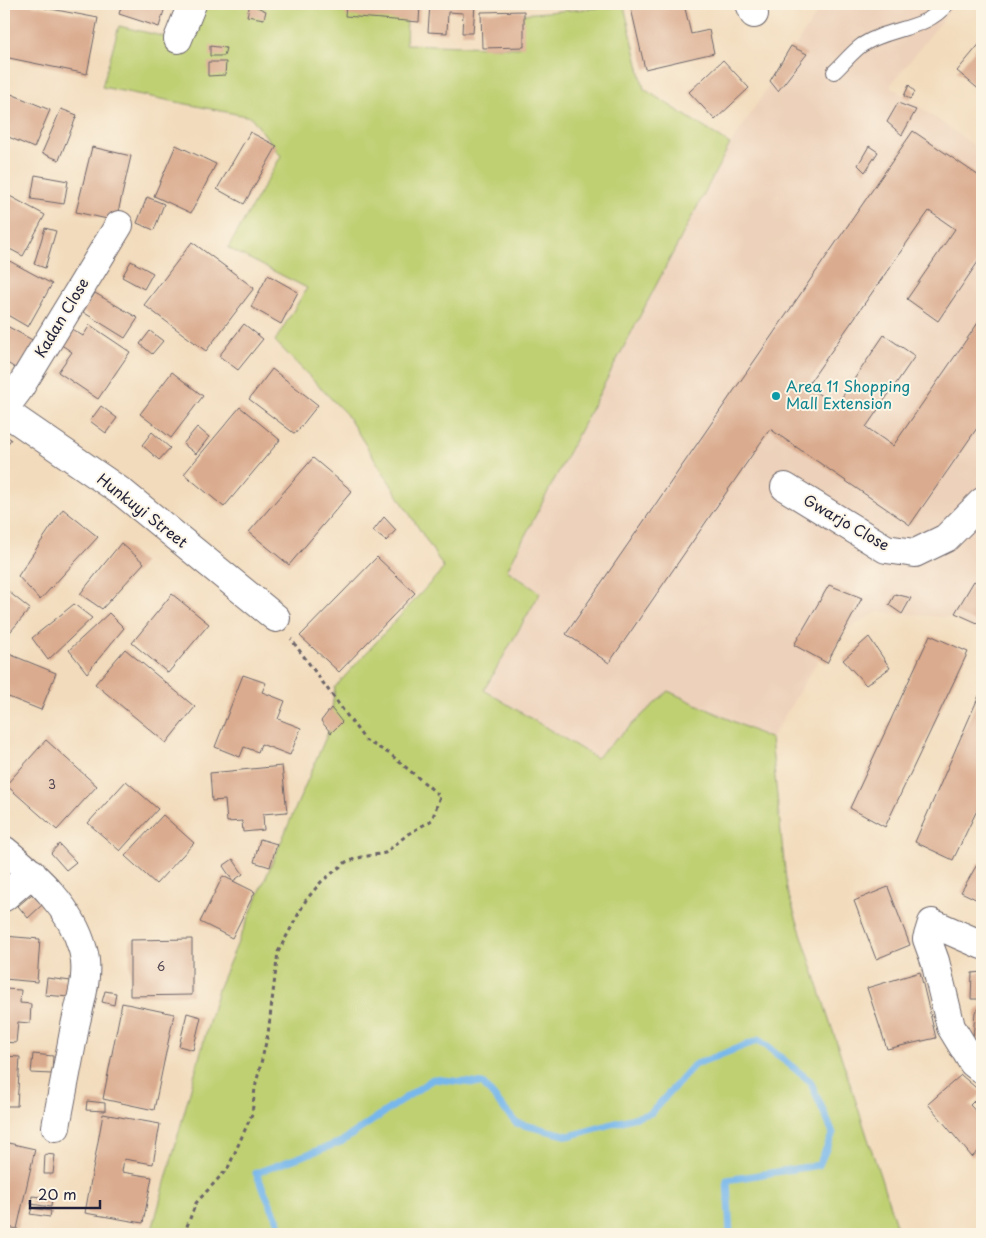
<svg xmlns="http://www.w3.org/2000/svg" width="986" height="1238" viewBox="0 0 986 1238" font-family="'Playpen Sans',sans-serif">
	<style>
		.built { fill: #edd1ba }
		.green { fill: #bfd073; stroke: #707957 }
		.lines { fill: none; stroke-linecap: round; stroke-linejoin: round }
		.stream { stroke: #77b7eb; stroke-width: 7 }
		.building { fill: #daab8e }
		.service-casing { stroke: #6b6368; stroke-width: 16 }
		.minor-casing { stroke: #6b6368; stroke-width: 30 }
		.path { stroke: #6b6368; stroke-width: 3; stroke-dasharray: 4 4; stroke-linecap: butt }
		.service { stroke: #fff; stroke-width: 14 }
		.minor { stroke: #fff; stroke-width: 28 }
		.culture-dot { fill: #0f9aa8; stroke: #fcf5e5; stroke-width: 2 }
		.labels { text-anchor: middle; stroke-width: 4; stroke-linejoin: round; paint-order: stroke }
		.number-label { font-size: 12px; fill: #504450 }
		.street-label { font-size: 15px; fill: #22223b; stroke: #fcf5e5 }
		.culture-label { font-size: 15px; fill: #0d838f; stroke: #fcf5e5; text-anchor: start }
	</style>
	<rect width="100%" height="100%" fill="#fcf5e5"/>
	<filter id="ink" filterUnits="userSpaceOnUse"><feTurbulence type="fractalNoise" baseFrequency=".02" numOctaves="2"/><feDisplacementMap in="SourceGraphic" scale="10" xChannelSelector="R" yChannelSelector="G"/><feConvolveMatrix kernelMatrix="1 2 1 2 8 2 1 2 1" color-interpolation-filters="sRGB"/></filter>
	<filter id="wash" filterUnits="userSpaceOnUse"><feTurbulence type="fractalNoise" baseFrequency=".0096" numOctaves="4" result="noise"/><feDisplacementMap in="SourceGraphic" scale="20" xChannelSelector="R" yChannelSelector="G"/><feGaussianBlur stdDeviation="1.12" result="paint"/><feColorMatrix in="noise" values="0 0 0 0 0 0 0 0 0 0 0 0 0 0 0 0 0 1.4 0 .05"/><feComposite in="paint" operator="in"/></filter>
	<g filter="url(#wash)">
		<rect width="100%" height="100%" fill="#f2dbbc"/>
		<path class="built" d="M823 4H955L890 86 982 151V635L955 618 878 612 831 638 771 739 668 692 596 758 484 690 539 593 507 570 730 145Z"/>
		<path class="green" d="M181 4H287L407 19 406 44 519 48 521 14 624 6 644 89 730 144 507 570 540 593 484 690 596 758 668 691 771 739 787 890 899 1234H151L218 989 329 730 335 687 444 568 346 414 275 341 307 288 228 248 281 156 251 117 102 87 119 26 166 37Z"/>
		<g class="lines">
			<path class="stream" d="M284 1234 256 1173 341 1142 433 1079 483 1084 516 1123 569 1136 651 1113 694 1065 759 1040 810 1081 833 1133 819 1165 727 1180 730 1234"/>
		</g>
		<g id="blocks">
			<path class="building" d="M6 4H25L98 18 87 74 4 57Z
				M122 4H166L159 27 119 14Z
				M250 4 266 11 264 19 247 16Z
				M346 4H420L419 22 345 16Z
				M430 4H475L473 33H462L463 13 448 12 447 33 428 32Z
				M630 4H684L691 34 709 30 714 53 645 69Z
				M524 11V47L482 48 481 12Z
				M982 41V92L957 71Z
				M210 46 226 48 224 56H210Z
				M791 46 807 54 778 91 770 81Z
				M723 60 749 88 715 120 689 92Z
				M208 62H226L225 75 208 76Z
				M909 85 915 92 910 99 904 96Z
				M4 91 50 110 34 148 4 135Z
				M898 103 916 110 902 135 887 122Z
				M61 109 77 115 59 160 42 153Z
				M913 131 982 178V256L938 321 907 299 955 229 929 211 807 386 836 406 884 335 915 356 866 427 893 446 982 317V421L910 525 770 429 609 663 566 634Z
				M250 132 277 146 244 204 217 189Z
				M176 145 216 164 191 213 154 196Z
				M869 146 878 152 865 172 858 165Z
				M92 147 131 156 116 221 76 212Z
				M35 175 68 181 64 204 31 199Z
				M4 193 45 215 23 256 4 246Z
				M147 197 164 204 154 230 137 223Z
				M45 228 56 231 45 268 34 264Z
				M192 242 254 288 206 351 144 305Z
				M4 258 52 284 28 327 4 313Z
				M131 261 153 273 144 289 122 277Z
				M268 275 298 292 281 324 251 307Z
				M95 293 138 318 125 338 83 312Z
				M244 324 263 339 238 370 219 356Z
				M90 325 130 352 98 399 58 372 72 352 60 344 70 328 83 336Z
				M7 326 36 342 20 371 4 361V331Z
				M150 331 163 341 152 354 140 344Z
				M272 369 318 405 295 434 249 399Z
				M172 372 203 396 171 438 140 414Z
				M101 406 117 418 106 433 90 421Z
				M240 407 280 440 224 507 184 474Z
				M197 427 209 437 196 454 183 444Z
				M152 432 170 448 159 460 142 445Z
				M4 435 11 439 4 450Z
				M313 458 352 491 289 565 249 532Z
				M63 509 98 537 40 600 18 576Z
				M384 517 396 530 386 541 373 531Z
				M121 543 144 563 102 609 80 594Z
				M377 557 415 593 339 672 300 636Z
				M974 581 982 586V625L955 613Z
				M829 585 862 598 827 663 794 645Z
				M4 588 30 609 4 639Z
				M172 594 209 624 168 673 132 643Z
				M895 594 911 598 902 614 889 605Z
				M74 604 92 618 48 660 32 638Z
				M109 613 124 628 87 673 69 650Z
				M930 635 968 652 885 827 850 808Z
				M869 637 890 668 866 685 843 660Z
				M125 649 195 707 166 743 95 684Z
				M4 652 56 673 41 710 6 696 4 700Z
				M243 675 266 683 262 692 285 701 278 719 301 728 290 755 261 744 258 752 244 747 240 757 215 747Z
				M982 689V800L953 860 915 842Z
				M331 708 342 722 331 733 321 721Z
				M46 740 97 786 57 830 6 785Z
				M282 766 287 812 263 814 264 830 243 832 242 821 227 822 225 800 212 801 210 773Z
				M126 781 158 809 120 851 88 823Z
				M163 815 194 843 156 884 125 856Z
				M260 839 277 844 270 867 254 862Z
				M59 844 76 862 66 870 51 853Z
				M233 859 243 874 233 881 223 866Z
				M978 863 982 865V902L961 892Z
				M223 876 255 892 232 938 200 922Z
				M888 887 910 945 876 959 854 901Z
				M32 894 42 905 28 918 18 906Z
				M4 936 40 939 37 982 4 979Z
				M192 939V995L130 996V940Z
				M920 972 936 1038 887 1049 867 988Z
				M982 972V1003H981V999H971L972 973Z
				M47 978 71 981 69 997 45 995Z
				M4 989 21 990 20 1003 31 1004 30 1023 18 1022 16 1043 4 1042Z
				M105 991 116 993 114 1005 102 1002Z
				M122 1003 174 1014 154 1110 103 1099Z
				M982 1006V1039H973L975 1012Z
				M187 1013 201 1017 193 1050 179 1046Z
				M33 1054 53 1056 52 1074 31 1073Z
				M4 1056 20 1057 17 1106H4Z
				M961 1075 982 1093 970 1105 982 1118V1148L972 1157 928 1104Z
				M87 1101 105 1103V1111L86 1110Z
				M103 1114 160 1124 153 1164 124 1159 122 1172 152 1177 143 1223 85 1213Z
				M4 1142 35 1149 17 1229 4 1226Z
				M45 1154 55 1155 53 1174H44Z
				M32 1196 52 1198 51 1207 31 1204Z
				M32 1208 51 1211 50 1217 30 1214Z"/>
		</g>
	</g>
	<g filter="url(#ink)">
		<use href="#blocks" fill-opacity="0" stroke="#6b6368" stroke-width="1"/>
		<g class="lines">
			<g class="service-casing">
				<path id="service" d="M834 72C843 64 852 52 862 45 889 27 925 31 947 4"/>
			</g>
			<g class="minor-casing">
				<path id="minor" d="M750 4 754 14
					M178 39 192 4
					M4 409 19 389 119 225
					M4 411 123 493 276 618
					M785 487 886 549 915 553 946 538 982 502
					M4 850C36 876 72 908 83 950 90 974 80 1002 75 1026 69 1060 62 1093 56 1127
					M4 897 32 873
					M982 945 932 923 927 939 935 961 951 1027 973 1063 982 1070"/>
			</g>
			<path class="path" d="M184 1234 196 1203 228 1168 252 1114 255 1088 268 1034 278 952 306 900 321 882 346 862 362 857 385 853 408 834 432 820 440 796 390 754 365 740 291 639"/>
			<use href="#service" class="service"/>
			<use href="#minor" class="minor"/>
		</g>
	</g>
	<circle class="culture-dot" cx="776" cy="396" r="5"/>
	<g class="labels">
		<g class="number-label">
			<text x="52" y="789">3</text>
			<text x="161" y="971">6</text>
		</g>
		<g class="street-label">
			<text transform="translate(62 318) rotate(-59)" y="5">Kadan Close</text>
			<text transform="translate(142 511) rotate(38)" y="5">Hunkuyi Street</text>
			<text transform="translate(846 523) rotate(30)" y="5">Gwarjo Close</text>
		</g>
		<g class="culture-label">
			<text x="786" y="392">Area 11 Shopping<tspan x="786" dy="17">Mall Extension</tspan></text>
		</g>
	</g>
	<rect width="986" height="1238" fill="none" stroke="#fcf5e5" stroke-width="20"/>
	<path d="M30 1200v8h70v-8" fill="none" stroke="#22223b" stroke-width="2.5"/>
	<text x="38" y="1200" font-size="15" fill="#22223b" stroke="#fcf5e5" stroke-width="4" paint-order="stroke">20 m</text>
</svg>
